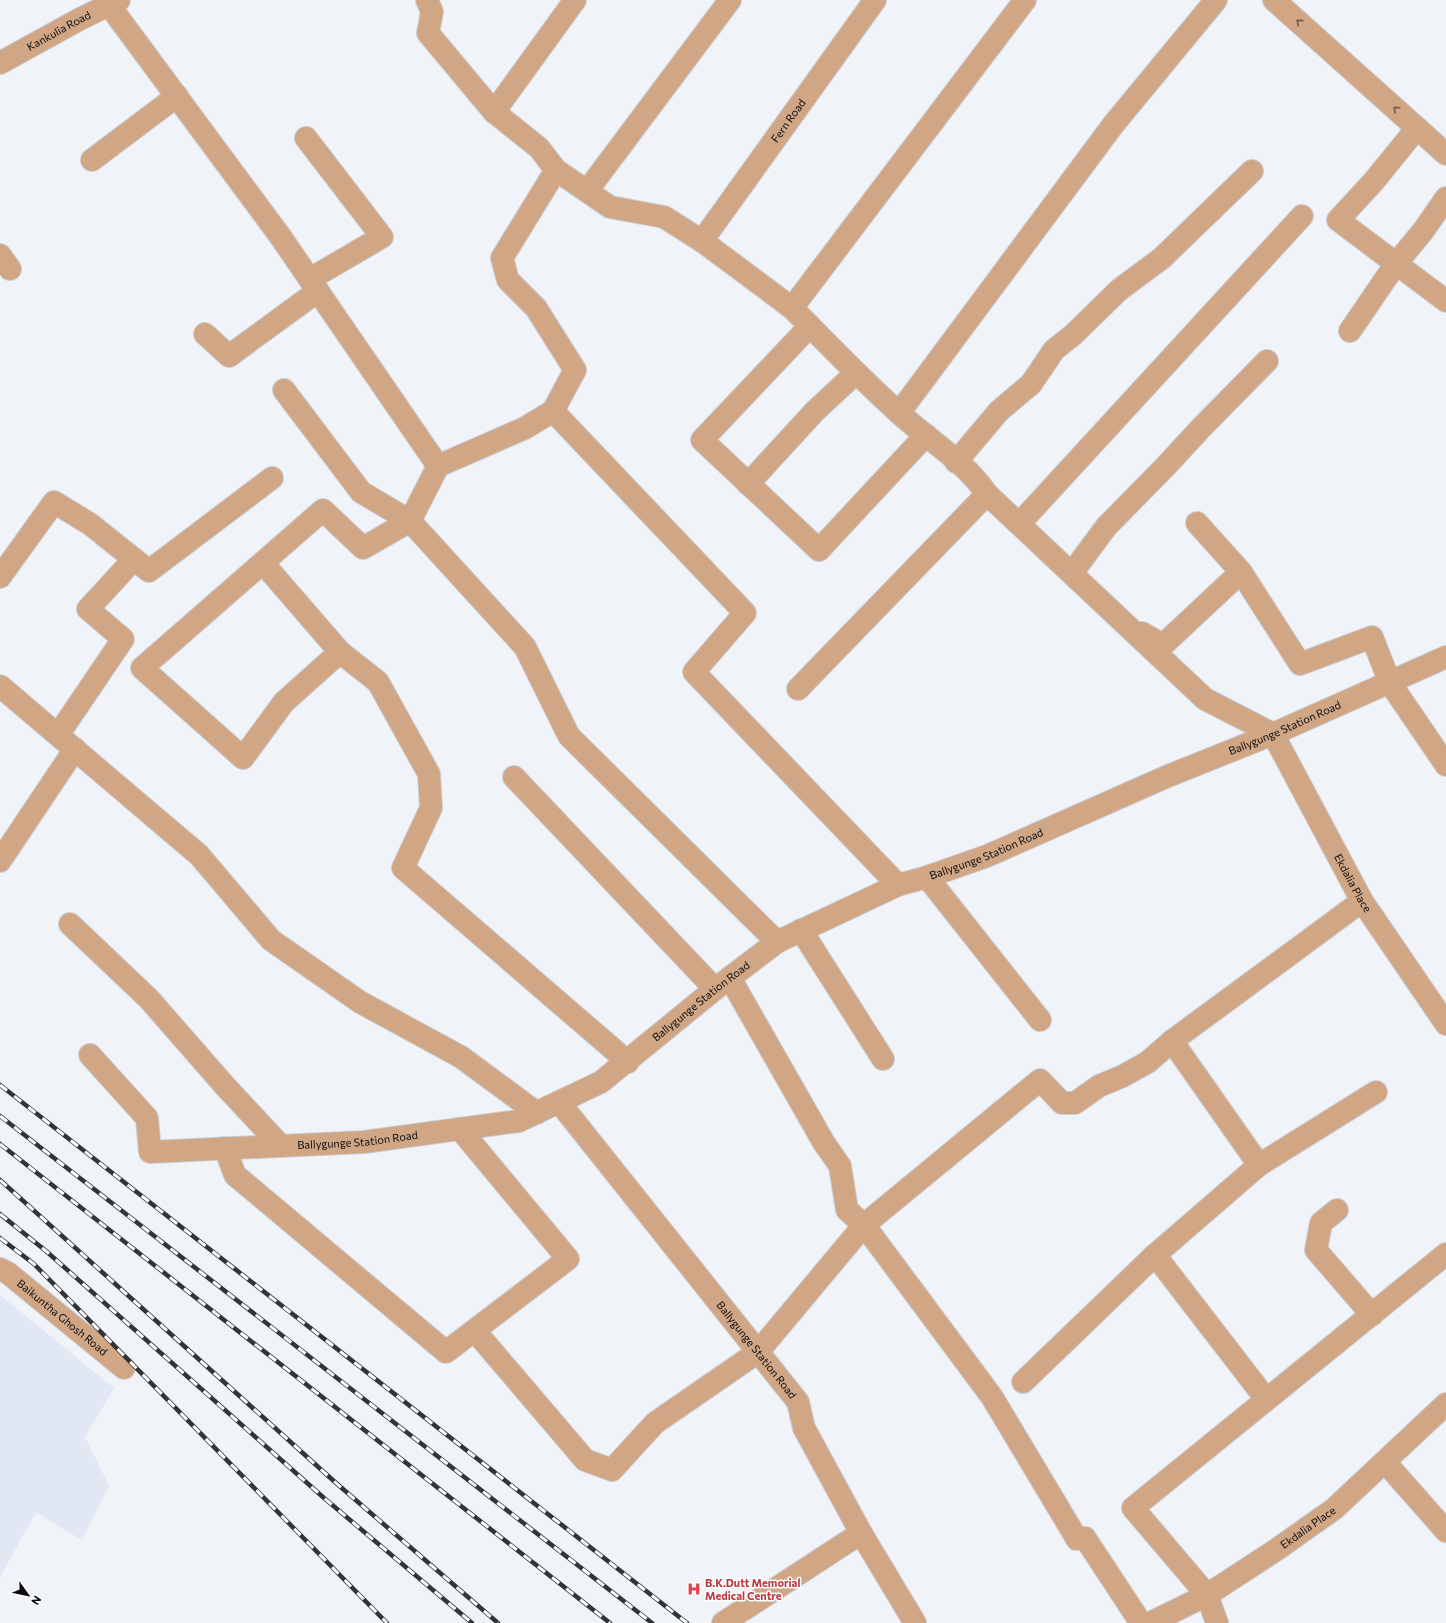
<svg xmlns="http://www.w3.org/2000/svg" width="1446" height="1623" viewBox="0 0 1446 1623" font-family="Commissioner,sans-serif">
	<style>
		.built { fill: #e1e8f3 }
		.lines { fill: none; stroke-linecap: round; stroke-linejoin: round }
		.minor-casing { stroke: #ccced3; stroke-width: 24 }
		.minor { stroke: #d0a685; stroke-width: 22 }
		.rail-casing { stroke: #333437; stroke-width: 4.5 }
		.rail { stroke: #fff; stroke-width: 3; stroke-dasharray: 9; stroke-linecap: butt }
		.oneway { stroke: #6e5a4a }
		.labels { text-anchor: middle; stroke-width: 3; stroke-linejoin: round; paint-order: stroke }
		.street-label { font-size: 11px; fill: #0d0e10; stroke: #fff }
		.health-label { font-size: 11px; font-weight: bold; fill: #be3a42; stroke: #fff; text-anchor: start }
	</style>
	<rect width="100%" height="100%" fill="#f0f3f8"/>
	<path class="built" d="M0 1295 114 1388 85 1437 109 1486 82 1540 36 1512 0 1577Z"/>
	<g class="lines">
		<g class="minor-casing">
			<g id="minor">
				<path id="s1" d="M427 0 432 12 428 33 494 112 539 148 556 170 610 207 664 217 702 241 792 308C827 343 861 379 898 412 927 439 965 461 987 494L1205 699 1273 734 1362 901 1446 1024"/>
				<path d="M1274 0 1446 154"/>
				<path d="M109 5 280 236 438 466"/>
				<path id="s2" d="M0 63 80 19 119 0"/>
				<path d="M494 112 575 0"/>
				<path d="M1417 128 1374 181 1338 220 1446 301"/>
				<path d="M306 138 382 237 310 279"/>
				<path d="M92 160 177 96"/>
				<path d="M556 170 502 258 508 280 536 308 575 370 553 411 525 428 438 466 410 521 363 548 323 510 142 668 243 758 284 702 340 652 378 682 429 774 431 808 403 868 628 1062"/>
				<path d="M587 191 730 0"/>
				<path id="s3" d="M702 241 875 0"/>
				<path d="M0 255 10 269"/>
				<path d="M792 308 1025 0"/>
				<path d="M810 326 702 440 819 550 926 435"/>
				<path d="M1350 331 1395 265 1423 231 1446 198"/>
				<path d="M205 334 229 356 318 291"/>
				<path d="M284 390 361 492 410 521 525 647 569 736 777 942"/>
				<path d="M553 411 745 613 694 672 898 885"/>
				<path d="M899 413 1113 125 1216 0"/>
				<path d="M956 462 999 411 1031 384 1054 350 1074 334 1119 290 1162 258 1252 171"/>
				<path d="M748 484 815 411 856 373"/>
				<path d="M1020 523 1302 216"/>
				<path d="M1197 523 1241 572 1300 664 1372 637 1390 683 1446 765"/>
				<path d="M263 563 340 652"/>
				<path d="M1072 573 1106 527 1165 467 1201 428 1267 361"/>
				<path d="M0 577 54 502 90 524 149 571 272 478"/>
				<path d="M1142 633 1163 645 1241 572"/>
				<path d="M0 686 199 855 271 940 360 1002 461 1057 537 1113"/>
				<path d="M798 689 987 494"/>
				<path d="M58 735 123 639 88 609 134 559"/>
				<path d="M514 777 715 989"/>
				<path d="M0 861 75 749"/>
				<path d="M927 877 1040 1020"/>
				<path d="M70 924 149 999 225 1086 281 1146"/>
				<path d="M801 930 883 1059"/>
				<path d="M730 978 824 1143 840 1166 847 1210 864 1225 992 1397 1077 1539 1085 1538 1141 1623"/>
				<path d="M1172 1041 1259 1165"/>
				<path id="s4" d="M90 1055 147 1118 150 1152 364 1142 519 1121 601 1082 715 989 777 942 898 885 927 877 987 856 1168 776 1273 734 1446 657"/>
				<path id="s5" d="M559 1102 798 1402 804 1428 861 1533 915 1623"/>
				<path d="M225 1148 235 1175 446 1352 568 1259 460 1129"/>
				<path d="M1337 1210 1321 1223 1316 1250 1372 1315"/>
				<path d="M1155 1255 1266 1399"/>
				<path id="s6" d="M0 1269 8 1273 124 1368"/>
				<path d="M475 1331 585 1460 612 1470 655 1423 758 1352 864 1225 1040 1080 1062 1103H1075L1099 1086 1123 1076 1148 1062 1172 1041 1362 901"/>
				<path d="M1023 1382 1155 1255 1259 1165 1376 1092"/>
				<path d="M1385 1462 1446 1531"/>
				<path d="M723 1623 861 1533"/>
				<path id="s7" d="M1150 1623 1207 1595 1276 1550 1334 1509 1446 1404"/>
				<path d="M1217 1623 1207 1595 1133 1508 1446 1254"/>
			</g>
		</g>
		<use href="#minor" class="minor"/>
		<g class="rail-casing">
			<path id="rail" d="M0 1085 687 1623
				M0 1116 652 1623
				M0 1144 610 1623
				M0 1180 336 1483 498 1623
				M0 1214 46 1251 324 1498 472 1623
				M0 1238 34 1264 387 1623"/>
		</g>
		<use href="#rail" class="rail"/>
	</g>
	<defs><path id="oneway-chevron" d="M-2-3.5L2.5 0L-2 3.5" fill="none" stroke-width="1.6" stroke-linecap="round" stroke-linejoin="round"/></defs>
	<g class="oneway">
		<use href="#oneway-chevron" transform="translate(1299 22) rotate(-139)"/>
		<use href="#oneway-chevron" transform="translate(1396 109) rotate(-138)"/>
	</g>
	<defs>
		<g id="hospital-bare" transform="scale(1.08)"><path d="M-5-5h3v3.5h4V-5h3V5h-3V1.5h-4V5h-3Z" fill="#e0444e" stroke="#fff" stroke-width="2.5" paint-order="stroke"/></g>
	</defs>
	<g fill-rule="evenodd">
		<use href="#hospital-bare" x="694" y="1589"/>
	</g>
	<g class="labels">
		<g class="street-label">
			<text dy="4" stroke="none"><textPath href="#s2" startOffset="67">Kankulia Road</textPath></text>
			<text dy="4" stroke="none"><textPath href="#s3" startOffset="148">Fern Road</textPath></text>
			<text dy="4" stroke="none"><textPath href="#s4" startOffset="1357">Ballygunge Station Road</textPath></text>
			<text dy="4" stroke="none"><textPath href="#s4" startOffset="1033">Ballygunge Station Road</textPath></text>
			<text dy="4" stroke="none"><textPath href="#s1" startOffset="1315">Ekdalia Place</textPath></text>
			<text dy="4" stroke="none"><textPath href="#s4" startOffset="709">Ballygunge Station Road</textPath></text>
			<text dy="4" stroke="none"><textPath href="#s4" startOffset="327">Ballygunge Station Road</textPath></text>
			<text dy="4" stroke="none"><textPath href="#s6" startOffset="79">Baikuntha Ghosh Road</textPath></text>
			<text dy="4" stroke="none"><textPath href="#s5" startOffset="317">Ballygunge Station Road</textPath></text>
			<text dy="4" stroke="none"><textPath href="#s7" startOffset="185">Ekdalia Place</textPath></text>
		</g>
		<g class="health-label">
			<text x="705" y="1587">B.K.Dutt Memorial<tspan x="705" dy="13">Medical Centre</tspan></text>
		</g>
	</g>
	<g transform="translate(28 1595) rotate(123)" stroke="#ffffff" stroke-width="3" paint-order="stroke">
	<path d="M0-3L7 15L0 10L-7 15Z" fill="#0d0e10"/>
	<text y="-6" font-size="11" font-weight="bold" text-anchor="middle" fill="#0d0e10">N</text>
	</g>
</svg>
